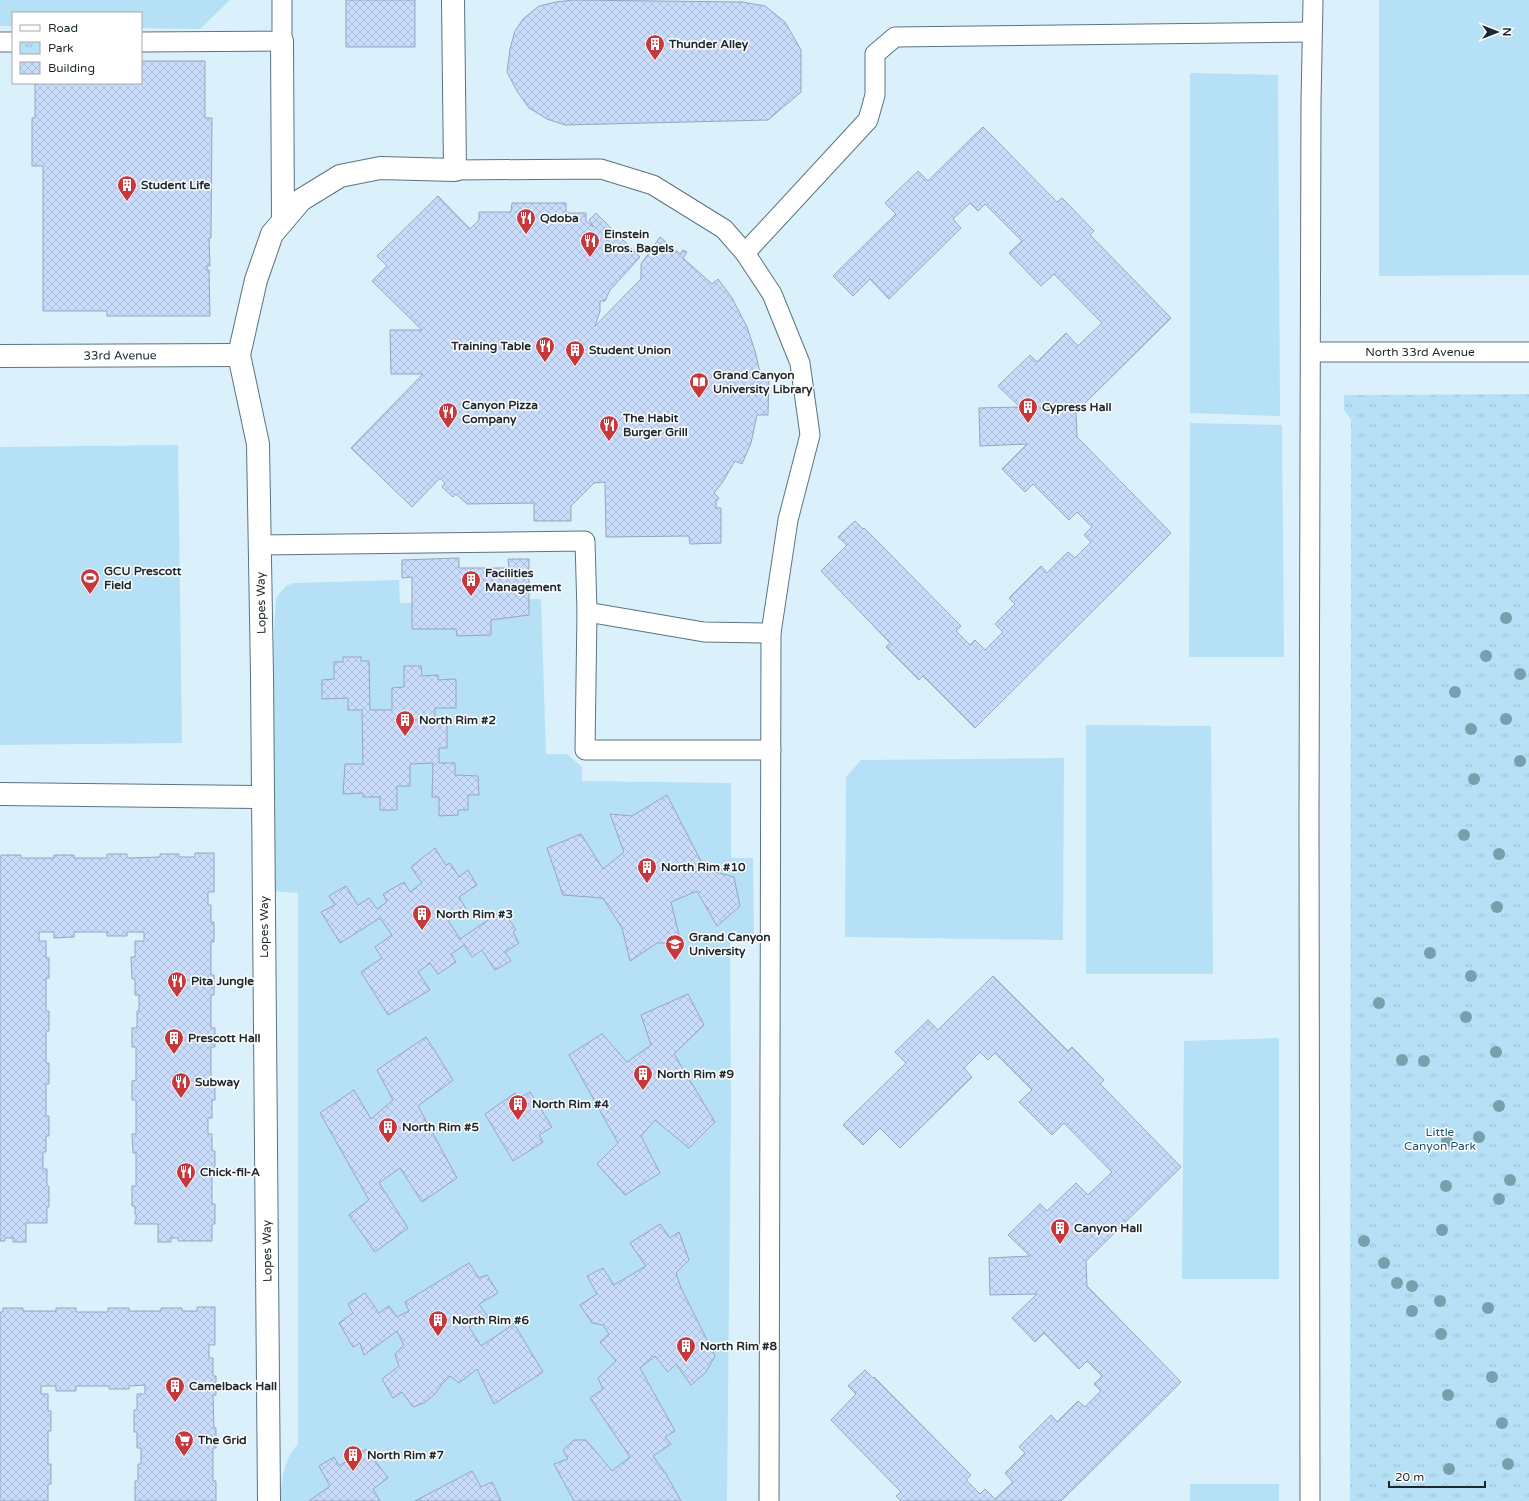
<svg xmlns="http://www.w3.org/2000/svg" width="1529" height="1501" viewBox="0 0 1529 1501" font-family="'Varela Round',sans-serif">
	<style>
		.built { fill: #daf1fc; fill-rule: evenodd }
		.grass { fill: #b6e0f5 }
		.park { fill: url(#park-tufts) }
		.building { fill: url(#building-cross-hatch); stroke: #97a5bb }
		.lines { fill: none; stroke-linecap: round; stroke-linejoin: round }
		.lane-casing { stroke: #5a7481; stroke-width: 21 }
		.street-casing { stroke: #5a7481; stroke-width: 24 }
		.lane { stroke: #fff; stroke-width: 19 }
		.street { stroke: #fff; stroke-width: 22 }
		.tree { fill: #799eae }
		.labels { text-anchor: middle; stroke-width: 3; stroke-linejoin: round; paint-order: stroke }
		.poi-label { font-size: 12px; font-weight: bold; fill: #1d282d; stroke: #fff; text-anchor: start }
		.street-label { font-size: 12px; fill: #1d282d; stroke: #fff }
		.park-label { font-size: 12px; fill: #1b566e; stroke: #fff }
	</style>
	<defs>
		<pattern id="park-tufts" width="24" height="20" patternUnits="userSpaceOnUse"><rect width="24" height="20" fill="#b6e0f5"/><path d="M3 7l-1-3M5 7V3M7 7l1-3M15 17l-1-3M17 17v-4M19 17l1-3" fill="none" stroke="#9cc0d2"/></pattern>
		<pattern id="building-cross-hatch" width="8" height="8" patternUnits="userSpaceOnUse"><rect width="8" height="8" fill="#c9dcfb"/><path d="M0 0l8 8M0 8l8-8" fill="none" stroke="#acbdd7"/></pattern>
	</defs>
	<rect width="100%" height="100%" fill="#ebf7fd"/>
	<path class="built" d="M0 0H1529V394L1344 395V410L1351 420 1350 1501H0ZM13 13H141V83H13Z"/>
	<path class="grass" d="M0 0H230L200 29 141 28V13H13V26H0Z
		M1379 0H1529V275L1379 276Z
		M1190 73 1278 75 1280 416 1190 413Z
		M1190 423 1282 425 1284 657H1189Z
		M178 445 182 743 0 745V447Z
		M399 580 400 603 541 599 546 754H567L582 767V781L731 783V858H753L754 934 730 935 731 1107 727 1501H280C282 1480 283 1460 298 1444V893L275 891 273 817 274 633 276 598 286 586 294 583Z
		M1086 725 1211 726 1213 974H1086Z
		M1064 758 1063 940 845 937 846 777 861 760Z
		M1279 1038V1279H1182L1184 1041Z
		M1190 1484H1279V1501H1190Z"/>
	<path class="park" d="M1529 394V1501H1350L1351 420 1344 410V395Z"/>
	<path class="building" d="M346 0H415V47H346Z
		M574 0 742 2 765 6 785 22 801 50V92L768 120 565 125 547 119 529 108 517 91 507 72 510 49 515 31 523 19 539 6 556 2Z
		M141 61H205V118H212L211 238H209L210 266H207V270H209L210 316H107V311H43V166H32V118H35V83H141Z
		M983 127 1057 202 1062 198 1094 231 1090 235 1171 318 1076 412 1077 437 1171 533 975 728 923 676 919 680 886 647 890 643 821 571 847 545 838 537 855 521 863 529 864 528 961 626 956 631 970 645 975 640 985 650 1003 632 995 624 1015 604 1009 598 1041 566 1047 573 1068 552 1075 558 1091 542 1084 535 1092 527 1077 512 1069 520 1033 484 1025 492 1002 469 1027 444 980 446 979 408 1020 407 998 386 1030 355 1037 362 1066 333 1078 346 1102 323 1054 274 1041 286 1009 253 1022 241 985 204 978 211 970 203 953 219 961 228 889 299 870 279 853 296 833 276 896 214 885 203 918 171 928 181Z
		M438 196 470 229 479 220V212H511L512 203H566V213H586V221L593 227 589 220 596 213 640 257 610 290 605 301H600V311L595 326 641 279V264L660 237 680 254 683 250 687 252 683 258 712 284 718 279 732 298 747 327 755 351 760 372 769 373 768 415H757L751 443 742 464 735 461 722 483 714 493 719 498 716 502V508H721V543L690 544 689 536 606 537 605 482 594 483 571 506V521H534V503L467 504 456 494 453 497 442 487 445 483 440 478 412 507 351 448 423 374H391L390 330H422L372 281 387 266 377 256Z
		M459 558V568H509L508 559H529V615L491 620V635L457 636 456 629H412V577L402 578V560Z
		M343 657H361V661H369L370 710H392V688L404 687V666H421L422 676 438 675V680L456 679V708H435V725H447V748H439V763H455V775L478 776 479 795H468V810H458V815L439 816V797H432L433 763 410 764V786H397V810H380V797H363V793L343 794 345 764H363L362 710H348V698L322 699V680L334 679V662H343Z
		M667 795 705 869 734 877 740 906 717 926 697 891 671 902 681 943H657L630 961 622 928 603 898 563 895 547 848 581 834 603 869 624 852 610 814 632 816Z
		M435 848 446 865 450 863 459 877 468 870 477 885 459 897 466 909 448 920 460 939 500 912 504 919 507 916 516 930 513 932 519 943 505 952 511 961 495 970 482 950 472 957 464 945 451 954 456 962 438 974 430 963 418 972 430 990 388 1015 361 972 382 958 375 947 392 935 380 918 340 943 321 912 335 905 329 896 346 886 358 905 369 898 377 909 387 902 383 894 404 882 410 892 422 883 411 867Z
		M195 853H214V892H208V905H211V922H214V942H211V975H214V995H211V1028H215V1047H211V1080H215V1100H212V1118H208V1134H212V1151H215V1171H212V1204H215V1224H212V1241H178V1238H171V1242H158V1224H135V1221H136V1214H135V1206H132V1186H136V1153H133L132 1134H136V1100H132V1081L136 1080V1047H132V1028H137V1011H139V995H135V979H132L131 957H135V941H144V932H127V936H107V932H74V937L54 938V932H39V941H46V958H49V978H46V1011H49V1031H46V1063H49V1084H46V1116H49V1136H46V1152H43V1169H47V1186H49V1207H47V1223H26V1242H13V1238H5V1241H0V858H1V855H21V858H54V855H74V858H107V854H127V858L160 857V854H179V857H195Z
		M993 976 1068 1051 1072 1047 1104 1080 1100 1084 1181 1167 1086 1261 1087 1286 1181 1382 1061 1501H901L896 1496 901 1492 831 1420 856 1394 848 1386 865 1370 873 1378 874 1377 971 1475 966 1480 980 1494 985 1489 995 1499 1013 1482 1005 1473 1025 1453 1019 1447 1051 1415 1057 1422 1078 1401 1085 1407 1101 1391 1094 1384 1102 1376 1087 1361 1079 1369 1044 1333 1035 1342 1012 1318 1037 1294 990 1295 989 1258 1030 1256 1008 1235 1040 1204 1047 1211 1076 1183 1088 1195 1112 1172 1064 1123 1052 1135 1019 1102 1032 1090 995 1053 988 1060 980 1052 964 1068 972 1077 900 1148 880 1128 863 1145 843 1125 906 1063 895 1052 928 1020 938 1030Z
		M688 994 704 1025 674 1054 715 1122 689 1148 655 1120 641 1136 660 1173 625 1195 597 1164 618 1143 569 1055 602 1034 627 1062 651 1045 641 1015Z
		M426 1037 453 1080 418 1106 457 1178 422 1202 400 1168 379 1183 408 1228 375 1252 349 1215 369 1200 320 1113 354 1090 371 1119 393 1100 377 1070Z
		M530 1092 552 1127 539 1135 543 1142 513 1161 485 1114 515 1093 518 1099Z
		M660 1224 670 1238 679 1232 689 1260 676 1273 681 1288 715 1356 706 1372 691 1385 676 1364 668 1372 655 1356 640 1368 675 1431 665 1437 671 1444 653 1456 666 1474 681 1501H574L554 1464 568 1459 563 1450 574 1440H586L612 1471 630 1457 590 1398 603 1389 598 1378 616 1361 600 1342 609 1334 603 1325 592 1323 580 1305 597 1294 587 1276 603 1268 614 1285 646 1266 630 1243Z
		M469 1263 479 1278 487 1275 498 1293 479 1304 488 1317 469 1327 481 1346 514 1324 543 1372 494 1404 477 1369 459 1383 450 1376 442 1384 435 1394 424 1403 413 1407 402 1392 393 1398 382 1379 399 1366 395 1354 404 1345 397 1331 364 1355 360 1343 353 1347 339 1323 353 1313 348 1304 365 1293 379 1313 389 1306 397 1317 409 1311 405 1302Z
		M197 1307H215V1345H209V1358H213V1376H216V1395H213L214 1428H216V1448H213V1481H216V1501H135V1481H138V1464H141V1448H137V1432H134V1410H137V1394H145V1385L129 1386V1389H109V1386H76V1391H56V1386H41V1394H48V1411H51V1431H48V1464H51V1484H48V1501H0V1312H3V1308H23V1311H56V1308H76V1312H108V1308H129V1311H161V1308H182V1311H197Z
		M366 1449 388 1478 373 1489 380 1501H309L330 1486 319 1466 334 1457 339 1466Z
		M472 1471 481 1487 492 1482 501 1501H415Z"/>
	<g class="lines">
		<g class="lane-casing">
			<g id="lane">
				<path d="M0 42H13"/>
				<path d="M141 42 282 41V0"/>
				<path d="M455 170 601 169 653 185 724 229 745 253 772 294 800 363 810 435 788 520 771 633 769 1501"/>
				<path d="M745 253 868 120 875 95V54L895 37 1312 32"/>
				<path id="s1" d="M1311 352H1529"/>
				<path d="M260 545 585 541 587 612"/>
				<path d="M771 633 704 632 587 612 585 750H771"/>
				<path d="M1310 1501 1309 816 1311 102 1313 0"/>
			</g>
		</g>
		<g class="street-casing">
			<g id="street">
				<path d="M282 41 283 221"/>
				<path id="s2" d="M0 356 239 355"/>
				<path d="M0 794 263 797"/>
				<path d="M269 1501 262 675 258 444 239 355 256 280 272 234 301 200 340 176 380 168 455 170 453 0"/>
			</g>
		</g>
		<use href="#lane" class="lane"/>
		<use href="#street" class="street"/>
	</g>
	<g class="tree">
		<circle cx="1506" cy="618" r="6"/>
		<circle cx="1486" cy="656" r="6"/>
		<circle cx="1520" cy="674" r="6"/>
		<circle cx="1455" cy="692" r="6"/>
		<circle cx="1506" cy="719" r="6"/>
		<circle cx="1471" cy="729" r="6"/>
		<circle cx="1520" cy="761" r="6"/>
		<circle cx="1474" cy="779" r="6"/>
		<circle cx="1464" cy="835" r="6"/>
		<circle cx="1499" cy="854" r="6"/>
		<circle cx="1497" cy="907" r="6"/>
		<circle cx="1430" cy="953" r="6"/>
		<circle cx="1471" cy="976" r="6"/>
		<circle cx="1379" cy="1003" r="6"/>
		<circle cx="1466" cy="1017" r="6"/>
		<circle cx="1496" cy="1052" r="6"/>
		<circle cx="1402" cy="1060" r="6"/>
		<circle cx="1424" cy="1061" r="6"/>
		<circle cx="1499" cy="1106" r="6"/>
		<circle cx="1479" cy="1137" r="6"/>
		<circle cx="1447" cy="1141" r="6"/>
		<circle cx="1510" cy="1180" r="6"/>
		<circle cx="1446" cy="1186" r="6"/>
		<circle cx="1499" cy="1199" r="6"/>
		<circle cx="1442" cy="1230" r="6"/>
		<circle cx="1364" cy="1241" r="6"/>
		<circle cx="1384" cy="1263" r="6"/>
		<circle cx="1397" cy="1283" r="6"/>
		<circle cx="1412" cy="1286" r="6"/>
		<circle cx="1440" cy="1301" r="6"/>
		<circle cx="1488" cy="1308" r="6"/>
		<circle cx="1412" cy="1311" r="6"/>
		<circle cx="1441" cy="1334" r="6"/>
		<circle cx="1492" cy="1377" r="6"/>
		<circle cx="1448" cy="1395" r="6"/>
		<circle cx="1502" cy="1423" r="6"/>
		<circle cx="1508" cy="1464" r="6"/>
		<circle cx="1449" cy="1469" r="6"/>
	</g>
	<defs>
		<g id="building-pin" transform="scale(1)"><path d="M0 17L-7.5 6A9.5 9.5 0 1 1 7.5 6Z" fill="#c7383d" stroke="#fff"/><path d="M-4-6H4V6H1V3H-1V6H-4ZM-2.5-4.3h1.7v1.8h-1.7ZM.8-4.3h1.7v1.8H.8ZM-2.5-1h1.7V.8h-1.7ZM.8-1h1.7V.8H.8Z" fill="#fff"/></g>
		<g id="restaurant-pin" transform="scale(1)"><path d="M0 17L-7.5 6A9.5 9.5 0 1 1 7.5 6Z" fill="#c7383d" stroke="#fff"/><path d="M-5-6h1v4h1v-4h1v4h1v-4h1v5L-1.5 .5V6h-2V.5L-5-1ZM5-6V6H3V1.5H1.5Q1.5-4 5-6Z" fill="#fff"/></g>
		<g id="library-pin" transform="scale(1)"><path d="M0 17L-7.5 6A9.5 9.5 0 1 1 7.5 6Z" fill="#c7383d" stroke="#fff"/><path d="M-6-4Q-3-5.5-.7-3.5V5Q-3 3-6 4ZM6-4Q3-5.5 .7-3.5V5Q3 3 6 4Z" fill="#fff"/></g>
		<g id="stadium-pin" transform="scale(1)"><path d="M0 17L-7.5 6A9.5 9.5 0 1 1 7.5 6Z" fill="#c7383d" stroke="#fff"/><path d="M0-5a6.5 5 0 1 0 0 10a6.5 5 0 1 0 0-10ZM-3.5-1.8h7v3.6h-7Z" fill="#fff"/></g>
		<g id="university-pin" transform="scale(1)"><path d="M0 17L-7.5 6A9.5 9.5 0 1 1 7.5 6Z" fill="#c7383d" stroke="#fff"/><path d="M0-5L7-2L0 1L-7-2ZM-4 1L0 2.5L4 1V4Q0 6-4 4Z" fill="#fff"/></g>
		<g id="supermarket-pin" transform="scale(1)"><path d="M0 17L-7.5 6A9.5 9.5 0 1 1 7.5 6Z" fill="#c7383d" stroke="#fff"/><path d="M-6-5.5h2.5l.6 2H6L4.5 2H-2.5L-4.4-4H-6ZM-1.5 3.2a1.3 1.3 0 1 0 .1 0ZM3 3.2a1.3 1.3 0 1 0 .1 0Z" fill="#fff"/></g>
	</defs>
	<g fill-rule="evenodd">
		<use href="#building-pin" x="655" y="44"/>
		<use href="#building-pin" x="127" y="185"/>
		<use href="#restaurant-pin" x="526" y="218"/>
		<use href="#restaurant-pin" x="590" y="241"/>
		<use href="#restaurant-pin" x="545" y="346"/>
		<use href="#building-pin" x="575" y="350"/>
		<use href="#library-pin" x="699" y="382"/>
		<use href="#building-pin" x="1028" y="407"/>
		<use href="#restaurant-pin" x="448" y="412"/>
		<use href="#restaurant-pin" x="609" y="425"/>
		<use href="#stadium-pin" x="90" y="578"/>
		<use href="#building-pin" x="471" y="580"/>
		<use href="#building-pin" x="405" y="720"/>
		<use href="#building-pin" x="647" y="867"/>
		<use href="#building-pin" x="422" y="914"/>
		<use href="#university-pin" x="675" y="944"/>
		<use href="#restaurant-pin" x="177" y="981"/>
		<use href="#building-pin" x="174" y="1038"/>
		<use href="#building-pin" x="643" y="1074"/>
		<use href="#restaurant-pin" x="181" y="1082"/>
		<use href="#building-pin" x="518" y="1104"/>
		<use href="#building-pin" x="388" y="1127"/>
		<use href="#restaurant-pin" x="186" y="1172"/>
		<use href="#building-pin" x="1060" y="1228"/>
		<use href="#building-pin" x="438" y="1320"/>
		<use href="#building-pin" x="686" y="1346"/>
		<use href="#building-pin" x="175" y="1386"/>
		<use href="#supermarket-pin" x="184" y="1440"/>
		<use href="#building-pin" x="353" y="1455"/>
	</g>
	<g class="labels">
		<g class="poi-label">
			<text x="669" y="48">Thunder Alley</text>
			<text x="141" y="189">Student Life</text>
			<text x="540" y="222">Qdoba</text>
			<text x="604" y="238">Einstein<tspan x="604" dy="14">Bros. Bagels</tspan></text>
			<text x="531" y="350" text-anchor="end">Training Table</text>
			<text x="589" y="354">Student Union</text>
			<text x="713" y="379">Grand Canyon<tspan x="713" dy="14">University Library</tspan></text>
			<text x="462" y="409">Canyon Pizza<tspan x="462" dy="14">Company</tspan></text>
			<text x="1042" y="411">Cypress Hall</text>
			<text x="623" y="422">The Habit<tspan x="623" dy="14">Burger Grill</tspan></text>
			<text x="104" y="575">GCU Prescott<tspan x="104" dy="14">Field</tspan></text>
			<text x="485" y="577">Facilities<tspan x="485" dy="14">Management</tspan></text>
			<text x="419" y="724">North Rim #2</text>
			<text x="661" y="871">North Rim #10</text>
			<text x="436" y="918">North Rim #3</text>
			<text x="689" y="941">Grand Canyon<tspan x="689" dy="14">University</tspan></text>
			<text x="191" y="985">Pita Jungle</text>
			<text x="188" y="1042">Prescott Hall</text>
			<text x="657" y="1078">North Rim #9</text>
			<text x="195" y="1086">Subway</text>
			<text x="532" y="1108">North Rim #4</text>
			<text x="402" y="1131">North Rim #5</text>
			<text x="200" y="1176">Chick-fil-A</text>
			<text x="1074" y="1232">Canyon Hall</text>
			<text x="452" y="1324">North Rim #6</text>
			<text x="700" y="1350">North Rim #8</text>
			<text x="189" y="1390">Camelback Hall</text>
			<text x="198" y="1444">The Grid</text>
			<text x="367" y="1459">North Rim #7</text>
		</g>
		<g class="street-label">
			<text dy="4" stroke="none"><textPath href="#s1" startOffset="109">North 33rd Avenue</textPath></text>
			<text dy="4" stroke="none"><textPath href="#s2" startOffset="120">33rd Avenue</textPath></text>
			<text transform="translate(261 603) rotate(-91)" y="4">Lopes Way</text>
			<text transform="translate(264 927) rotate(-90)" y="4">Lopes Way</text>
			<text transform="translate(267 1251) rotate(-91)" y="4">Lopes Way</text>
		</g>
		<g class="park-label">
			<text x="1440" y="1136">Little<tspan x="1440" dy="14">Canyon Park</tspan></text>
		</g>
	</g>
	<rect x="12" y="12" width="130" height="72" fill="#ffffff" stroke="#a5a9ab"/>
	<rect x="20" y="25" width="20" height="6" fill="#ffffff" stroke="#a5a9ab"/>
	<text x="48" y="32" font-size="12" fill="#1d282d">Road</text>
	<rect x="20" y="42" width="20" height="12" fill="url(#park-tufts)" stroke="#a5a9ab"/>
	<text x="48" y="52" font-size="12" fill="#1d282d">Park</text>
	<rect x="20" y="62" width="20" height="12" fill="url(#building-cross-hatch)" stroke="#a5a9ab"/>
	<text x="48" y="72" font-size="12" fill="#1d282d">Building</text>
	<g transform="translate(1497 32) rotate(90)" stroke="#ffffff" stroke-width="3" paint-order="stroke">
	<path d="M0-3L7 15L0 10L-7 15Z" fill="#1d282d"/>
	<text y="-6" font-size="11" font-weight="bold" text-anchor="middle" fill="#1d282d">N</text>
	</g>
	<path d="M1389 1481v6h96v-6" fill="none" stroke="#1d282d" stroke-width="2"/>
	<text x="1395" y="1481" font-size="12" fill="#1d282d" stroke="#ffffff" stroke-width="3" paint-order="stroke">20 m</text>
</svg>
